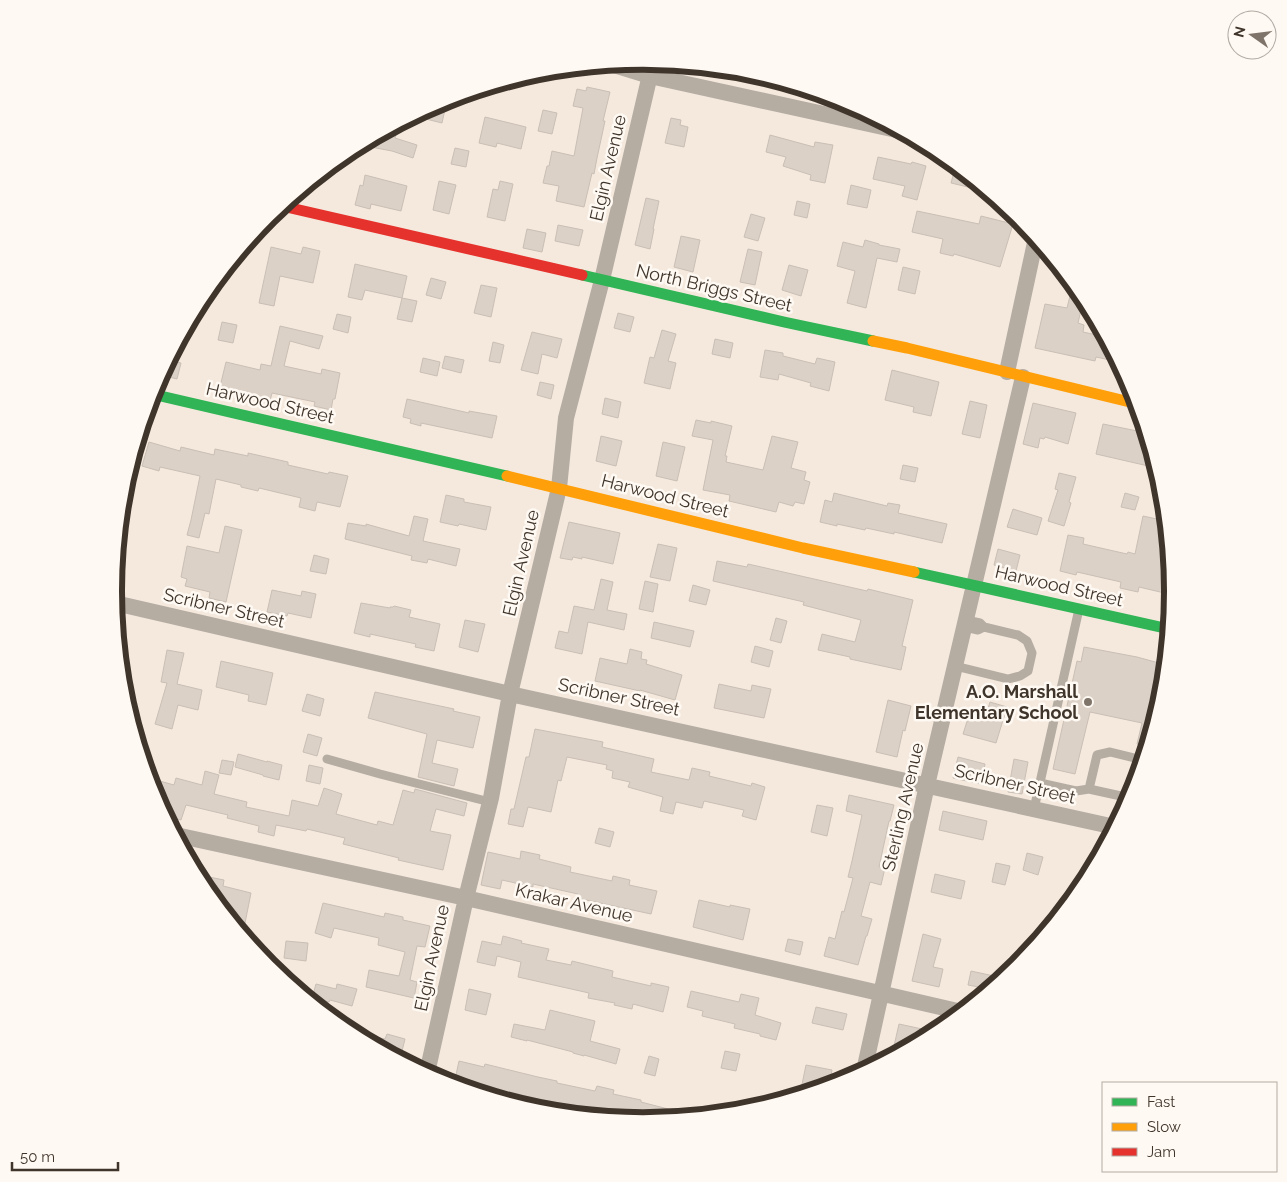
<svg xmlns="http://www.w3.org/2000/svg" width="1287" height="1182" viewBox="0 0 1287 1182" font-family="Raleway,sans-serif">
	<style>
		.building { fill: #dcd1c7; stroke: #cabfb5 }
		.lines { fill: none; stroke-linecap: round; stroke-linejoin: round }
		.lane { stroke: #b5aca2; stroke-width: 9 }
		.street { stroke: #b5aca2; stroke-width: 16 }
		.fast { stroke: #30b455; stroke-width: 11 }
		.slow { stroke: #ff9f0a; stroke-width: 11 }
		.jam { stroke: #e5322d; stroke-width: 11 }
		.poi-dot { fill: #7f7469; stroke: #fef9f3; stroke-width: 2 }
		.labels { text-anchor: middle; stroke-width: 5; stroke-linejoin: round; paint-order: stroke }
		.street-label { font-size: 18px; fill: #40352b; stroke: #fef9f3 }
		.poi-label { font-size: 18px; font-weight: bold; fill: #40352b; stroke: #fef9f3; text-anchor: end }
		.rim { fill: none; stroke: #40352b; stroke-width: 6 }
	</style>
	<rect width="100%" height="100%" fill="#f5e9dd"/>
	<path class="building" d="M587 87 610 92 603 121H605L597 158 594 174 592 173 584 207 556 201 559 186 543 183 547 166H549L552 151 574 156 583 108 573 106 577 89 586 91Z
		M447 100 442 123 422 118 423 111Z
		M543 110 557 113 552 134 538 131Z
		M485 117 526 127 521 149 497 143 496 147 479 143Z
		M671 118 681 120 680 125 688 127 684 147 665 143Z
		M384 132 396 135 395 138 417 145 413 158 392 151 360 145Z
		M770 135 814 147 815 142 833 145 825 183 810 180 811 175 783 166 786 157 766 152Z
		M455 148 469 151 466 167 451 164Z
		M878 157 911 164 912 162 926 166 917 200 902 196 905 186 873 179Z
		M956 165 969 176 989 192 951 183Z
		M365 175 407 186 401 211 371 204 370 209 355 205 360 185 363 186Z
		M439 181 456 185 449 214 433 210Z
		M500 181 513 184 505 221 487 217 493 189 498 190Z
		M851 185 871 190 867 208 847 204Z
		M646 198 659 201 653 229H654L650 249 635 245Z
		M797 201 810 204 807 218 794 215Z
		M917 211 979 224 981 216 1013 224 1000 267 954 254 953 256 940 253 943 239 912 232Z
		M751 214 765 218 758 241 744 237Z
		M558 225 583 230 579 246 555 241Z
		M527 229 546 233 542 252 523 248Z
		M681 236 700 240 693 272 674 267Z
		M865 240 879 244V245L900 249 897 262 877 258 866 308 847 303 855 271 837 266 843 242 863 247Z
		M271 247 301 254 303 247 320 251 313 283 280 276 274 306 259 303Z
		M748 249 762 252 755 285 740 282Z
		M355 264 407 276 402 298 365 290 362 300 348 297Z
		M789 265 808 270 801 296 782 290Z
		M903 267 920 271 915 294 898 290Z
		M431 278 446 282 441 299 426 295Z
		M481 285 497 288 491 317 474 313Z
		M1071 292 1082 294 1084 297 1078 323 1084 325 1083 332 1106 337 1119 362 1096 357 1095 361 1035 348 1045 304 1067 308Z
		M402 298 417 301 412 322 397 319Z
		M618 313 634 317 630 332 614 328Z
		M337 314 351 317 348 333 333 329Z
		M222 322 237 325 233 343 218 340Z
		M280 326 323 336 319 349 290 341 284 366 321 374 322 369 340 373 335 399H333L331 410 314 406 315 402 272 393 270 401 241 394 240 396 219 391 226 362 260 370 261 364 271 366Z
		M662 330 676 334 668 361 676 363 670 389 644 383 650 357 654 358Z
		M532 332 562 339 557 358 542 354 538 374 521 370Z
		M715 339 733 343 730 358 712 354Z
		M493 342 504 345 500 363 489 361Z
		M765 350 783 353V356L815 364 817 358 835 362 829 391 810 386 811 383 779 374 778 380 760 377Z
		M445 356 464 360 461 373 442 368Z
		M423 358 440 362 437 376 420 372Z
		M169 360 181 363 177 379 161 375Z
		M892 370 939 382 931 416 913 412 914 407 885 400Z
		M540 382 554 385 551 399 537 395Z
		M605 398 621 402 618 418 602 414Z
		M407 399 469 413V411L497 416 492 438 421 423V426L410 423 411 419 403 417Z
		M970 401 987 405 980 438 962 434Z
		M1033 403 1076 413 1068 444 1045 437 1044 439 1040 438 1038 448 1023 444Z
		M696 420 711 423V421L732 426 725 456H727L726 462 763 470 772 436 798 442 791 468 806 472 804 480 810 482 804 504 795 502 793 506 779 502 776 512 729 501 730 495 703 490 713 440 692 436Z
		M1103 424 1147 433 1157 468 1096 454Z
		M601 436 622 441 616 466 596 461Z
		M149 442 180 451 181 447 214 455 215 449 248 456V453L288 462V465L328 474 329 472 348 476 340 507 317 502 315 511 299 507 301 498 259 488 258 491 241 487V485L216 479 209 514 205 513 199 538 187 535 191 520 200 476 160 467 159 471 142 466Z
		M663 442 685 447 677 481 656 476Z
		M903 465 918 468 915 482 900 479Z
		M1059 473 1076 477 1069 502 1071 503 1064 526 1048 521 1058 490 1055 489Z
		M834 493 887 506 888 503 900 505 898 513 947 524 942 543 894 532V534L866 528 865 530 837 524V526L820 522 825 500 832 502Z
		M1125 493 1139 497 1135 510 1121 507Z
		M446 495 464 499V502L491 507 486 530 459 524 458 526 440 522Z
		M1013 509 1042 518 1037 535 1007 527Z
		M414 516 428 519 423 541 460 549 456 566 428 559 427 563 411 560 412 556 345 539 348 523 366 526V524L409 536Z
		M1143 516 1166 521 1173 595 1139 587 1138 592 1120 588 1121 582 1077 572 1076 575 1060 571 1068 535 1084 538 1083 544 1127 554 1128 552 1135 554Z
		M569 522 620 533 613 564 582 557V559L573 557 572 560 560 558Z
		M225 526 242 530 226 602 209 598 210 592 185 586 187 579 181 577 187 546 219 553Z
		M658 544 677 548 670 581 650 577Z
		M998 549 1020 555 1016 571 994 565Z
		M314 555 329 559 326 574 310 571Z
		M717 561 747 567 748 564 867 591 868 589 913 600 902 646 906 647 901 670 850 659V657L818 650 822 634 855 642 861 620 803 605 804 602 713 581Z
		M601 579 613 582 607 610 627 614 624 630 588 622 582 654 555 648 559 631 568 633 574 606 594 610Z
		M645 581 658 584 653 612 639 609Z
		M693 585 710 590 706 605 689 601Z
		M272 590 301 596 302 591 316 594 311 618 288 613 287 616 267 612Z
		M361 603 390 608V607H393L394 606 411 610 409 617 440 624 434 651 415 647 416 644 370 634V637L354 633Z
		M776 618 787 621 781 643 770 640Z
		M465 620 485 624 478 652 459 647Z
		M654 622 694 631 690 647 651 638Z
		M755 646 773 651 769 667 751 662Z
		M1084 647 1137 657 1166 665 1163 695 1147 746 1137 744 1142 723 1090 712 1075 774 1053 769 1077 661 1081 662Z
		M630 649 642 652 641 659 647 660 646 664 682 675 675 700 640 690V691L595 681 600 658 627 664Z
		M167 650 184 653 177 684 202 690 198 710 178 705 172 729 155 724 167 683 161 682Z
		M221 661 273 673 266 705 248 701 249 695 216 687Z
		M719 684 751 691 752 685 771 689 764 718 714 708Z
		M375 692 454 709 453 711 480 717 473 748 437 740 432 763 458 769 454 786 418 777 427 734 368 718Z
		M307 694 324 699 320 716 302 711Z
		M888 700 911 706 905 731 903 730 897 757 876 752Z
		M990 702 1007 707 996 743 963 734 969 715 985 719Z
		M535 729 603 742 602 747 654 759 651 772 689 780 692 768 710 772 709 776 751 786 752 783 765 787 756 820 742 816 744 810 704 801 702 808 676 802 673 814 660 811 663 797 628 787 630 782 612 778 613 771 606 769 607 765 567 757 561 781 558 780 551 812 528 807 523 827 508 824 511 809H514L526 757H529Z
		M308 734 322 738 317 756 303 752Z
		M238 754 267 762V761L282 765 279 780 263 776V775L235 767Z
		M958 757 985 764 981 784 953 778Z
		M1014 759 1028 762 1022 794 1008 792Z
		M222 760 234 762 231 775 219 773Z
		M309 765 323 768 320 784 306 781Z
		M205 771 219 775 214 794 247 802 246 807 289 816 292 800 318 806 324 788 342 794 336 814 377 825 378 821 393 825 403 790 414 793 415 789 467 803 464 816 436 809 430 831 451 835 443 870 398 860 399 858 343 844 345 838 307 829 306 831 276 825 274 836 258 832 259 826 227 818 228 815 186 805 181 820 166 816 154 793 149 778 174 785 176 778 202 785Z
		M849 795 894 805 890 821H889L879 867 885 868 881 885 870 882 861 916 872 919 867 936H866L858 965 824 956 829 937 835 939 842 911 844 912 853 878 848 877 852 861 862 815 846 811Z
		M817 805 833 808 827 836 811 832Z
		M943 811 987 821 983 840 939 830Z
		M599 828 614 832 610 847 595 843Z
		M521 851 540 855 539 859 571 867 570 872 612 881 613 876 630 880 629 885 657 891 651 914 577 898 578 894 533 884V887L502 880 500 889 481 885 488 852 520 859Z
		M1027 853 1043 857 1038 875 1023 870Z
		M996 863 1010 866 1005 885 992 882Z
		M935 874 965 881 961 899 931 892Z
		M209 877 224 880 223 886 251 893 245 923 231 920 206 889Z
		M699 900 730 907V905L750 909 743 940 693 927Z
		M323 903 384 917 385 913 403 917V920L430 926 425 947 417 946 410 980 417 982 414 998 366 987 369 970 399 976 405 952 378 945 379 938 334 928 331 938 315 933Z
		M923 934 941 939 933 967 943 969 939 987 912 981Z
		M503 936 522 941 521 943 549 949 546 960 571 965 572 961 613 971 612 977 651 986V983L669 987 663 1012 633 1004 632 1009 614 1005 615 1003 588 998 589 993 518 977 521 962 497 956 495 966 477 962 482 941 501 945Z
		M788 939 803 942 800 955 785 951Z
		M286 941 308 943 306 961 284 958Z
		M971 971 1003 978 989 989 968 985Z
		M316 984 336 989 337 984 357 989 352 1006 330 1000 329 1002 312 998Z
		M469 989 491 994 486 1015 465 1010Z
		M691 991 739 1002 741 994 759 998 755 1015 781 1023 776 1040 760 1036V1034L734 1028 735 1024 702 1016 703 1011 687 1007Z
		M816 1007 847 1014 843 1030 812 1023Z
		M550 1010 595 1021 590 1041 620 1049 616 1064 584 1055V1056L573 1053V1052L527 1040V1041L511 1037 514 1024 545 1030Z
		M899 1024 936 1032 906 1048 894 1046Z
		M360 1034 385 1039 387 1034 405 1039 400 1059 359 1037Z
		M725 1051 740 1054 736 1071 721 1068Z
		M649 1056 659 1059 655 1076 644 1073Z
		M459 1061 484 1067 485 1064 538 1077 557 1081V1083L595 1091 597 1086 614 1090 613 1094 641 1100V1102L668 1109 666 1118 643 1121 560 1112 561 1109 503 1096 504 1091 468 1083 466 1088 454 1084Z
		M806 1065 832 1070 829 1086 800 1094Z"/>
	<g class="lines">
		<path class="lane" d="M965 627 978 630 984 627
			M955 666 1008 679 1020 676 1028 671 1032 653 1027 641 1018 635 984 627 980 623 966 620
			M327 759 380 774 490 802
			M1040 783 1076 791 1089 789
			M1130 798 1089 789 1097 755 1110 752 1143 760
			M1034 809 1079 609"/>
		<path class="street" d="M611 64 650 76 901 131
			M1007 372 1036 238
			M115 603 510 694 1115 827
			M176 835 466 898 962 1012
			M864 1071 927 785 1023 377
			M427 1073 466 898 491 798 510 694 559 488 566 418 602 280 653 62"/>
		<path class="fast" d="M582 275 784 322 873 341
			M152 394 507 476
			M914 572 1169 629"/>
		<path class="slow" d="M873 341 907 348 1138 404
			M507 476 803 548 914 572"/>
		<path class="jam" d="M282 206 582 275"/>
	</g>
	<circle class="poi-dot" cx="1088" cy="702" r="5"/>
	<g class="labels">
		<g class="street-label">
			<text transform="translate(608 168) rotate(-77)" y="6">Elgin Avenue</text>
			<text transform="translate(714 288) rotate(13)" y="6">North Briggs Street</text>
			<text transform="translate(270 403) rotate(13)" y="6">Harwood Street</text>
			<text transform="translate(665 496) rotate(14)" y="6">Harwood Street</text>
			<text transform="translate(521 563) rotate(-77)" y="6">Elgin Avenue</text>
			<text transform="translate(1059 586) rotate(13)" y="6">Harwood Street</text>
			<text transform="translate(224 608) rotate(13)" y="6">Scribner Street</text>
			<text transform="translate(619 697) rotate(12)" y="6">Scribner Street</text>
			<text transform="translate(1015 784) rotate(13)" y="6">Scribner Street</text>
			<text transform="translate(903 807) rotate(-77)" y="6">Sterling Avenue</text>
			<text transform="translate(574 903) rotate(13)" y="6">Krakar Avenue</text>
			<text transform="translate(432 958) rotate(-78)" y="6">Elgin Avenue</text>
		</g>
		<g class="poi-label">
			<text x="1078" y="698">A.O. Marshall<tspan x="1078" dy="21">Elementary School</tspan></text>
		</g>
	</g>
	<path d="M0 0H1287V1182H0ZM122 591a521 521 0 1 1 1042 0a521 521 0 1 1-1042 0Z" fill="#fef9f3" fill-rule="evenodd"/>
	<path class="rim" d="M122 591a521 521 0 1 1 1042 0a521 521 0 1 1-1042 0Z"/>
	<rect x="1102" y="1082" width="175" height="90" fill="#fef9f3" stroke="#b2aba3"/>
	<rect x="1112" y="1098" width="25" height="8" fill="#30b455" stroke="#b2aba3"/>
	<text x="1147" y="1107" font-size="15" fill="#40352b">Fast</text>
	<rect x="1112" y="1123" width="25" height="8" fill="#ff9f0a" stroke="#b2aba3"/>
	<text x="1147" y="1132" font-size="15" fill="#40352b">Slow</text>
	<rect x="1112" y="1148" width="25" height="8" fill="#e5322d" stroke="#b2aba3"/>
	<text x="1147" y="1157" font-size="15" fill="#40352b">Jam</text>
	<g transform="translate(1252 35) rotate(284)"><circle r="24" fill="#fef9f3" stroke="#b2aba3"/>
	<path d="M0-4L9 19L0 12L-9 19Z" fill="#7f7469"/>
	<text y="-8" font-size="14" font-weight="bold" text-anchor="middle" fill="#40352b">N</text>
	</g>
	<path d="M12 1162v8h106v-8" fill="none" stroke="#40352b" stroke-width="2.5"/>
	<text x="20" y="1162" font-size="15" fill="#40352b" stroke="#fef9f3" stroke-width="4" paint-order="stroke">50 m</text>
</svg>
